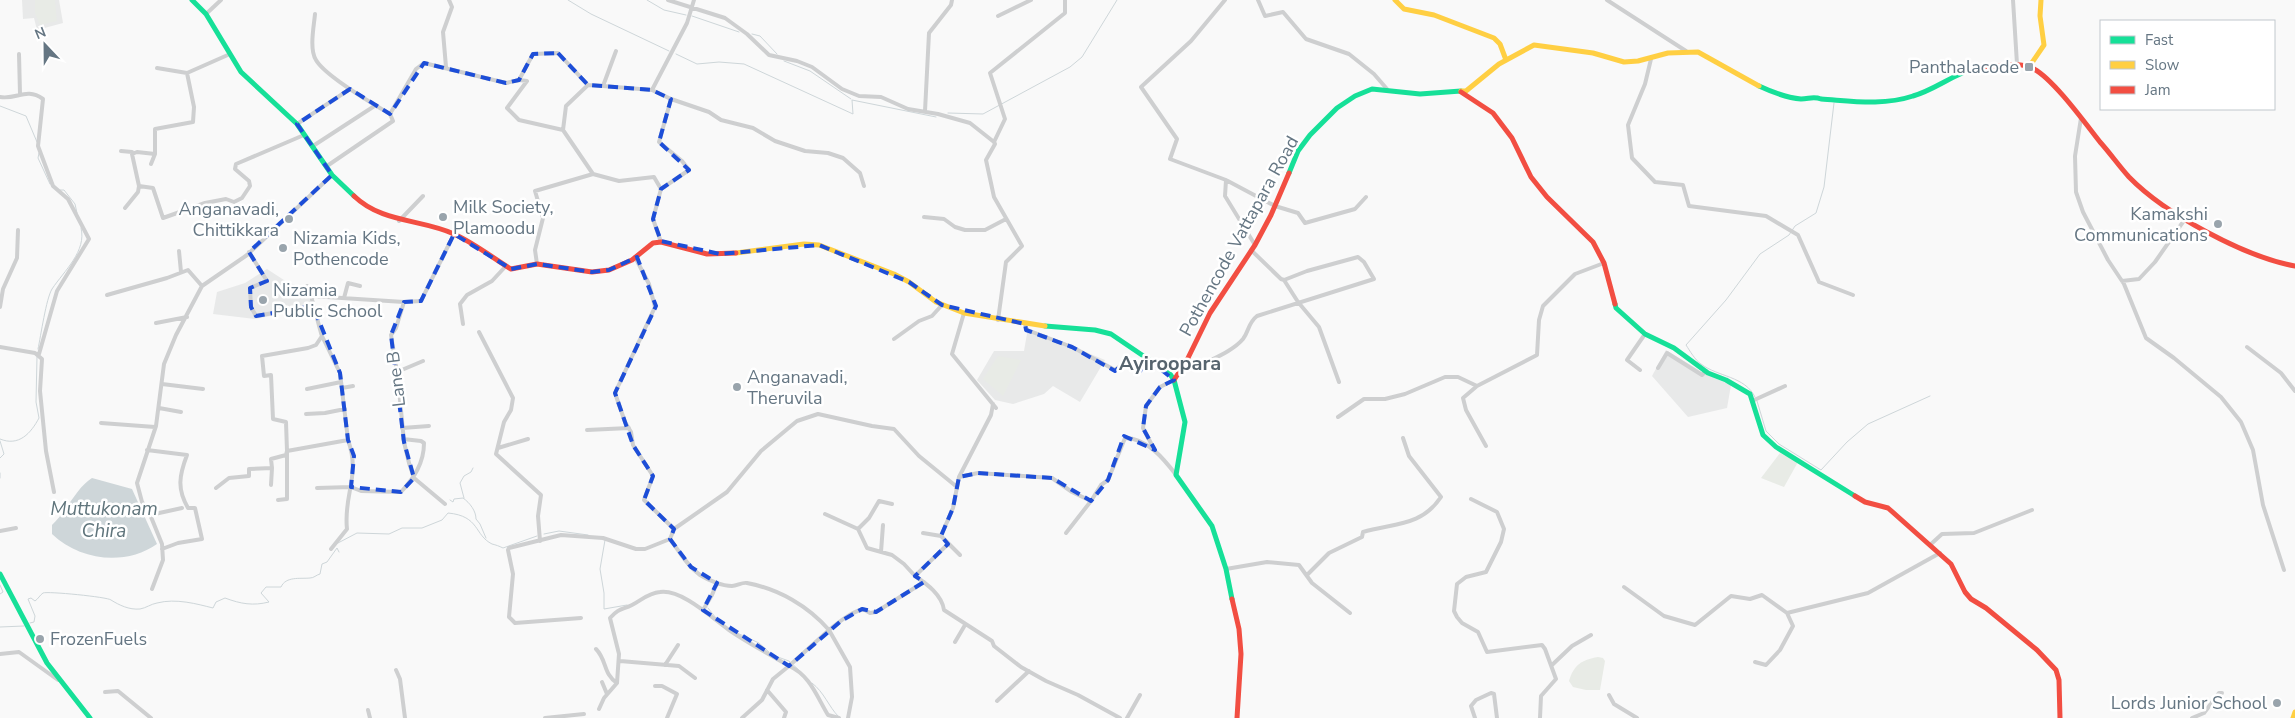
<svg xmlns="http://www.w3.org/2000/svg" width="2295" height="718" viewBox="0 0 2295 718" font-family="'Nunito Sans',sans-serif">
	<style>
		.built { fill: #e8e9e9 }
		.green { fill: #e8ebe6 }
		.water { fill: #ced6d9 }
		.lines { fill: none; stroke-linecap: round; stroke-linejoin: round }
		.stream { stroke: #ced6d9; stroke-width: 1 }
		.street { stroke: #cecfd0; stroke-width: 4 }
		.fast { stroke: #16e098; stroke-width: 5 }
		.slow { stroke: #ffcf43; stroke-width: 5 }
		.jam { stroke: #f24e42; stroke-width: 5 }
		.marked { fill: none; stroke: #1d4ed8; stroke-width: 4; stroke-dasharray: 10 6; stroke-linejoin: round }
		.poi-dot { fill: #99a4ac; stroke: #fff; stroke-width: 2 }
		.labels { text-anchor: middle; stroke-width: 5; stroke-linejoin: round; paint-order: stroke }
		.poi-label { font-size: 18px; fill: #657683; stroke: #fff; text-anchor: start }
		.street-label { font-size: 18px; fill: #657683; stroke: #fff }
		.water-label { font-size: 19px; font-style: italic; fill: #60757c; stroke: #fff }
		.quarter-label { font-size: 20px; font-weight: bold; fill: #57646e; stroke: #fff }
	</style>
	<rect width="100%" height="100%" fill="#f9f9f9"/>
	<path class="built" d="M22 0H59L63 23 37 30 34 18 23 19Z
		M267 269 287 282 299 286 306 285 312 308 255 319 213 314 217 292 245 283Z
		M1028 328 1105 360 1080 402 1053 386 1044 394 1013 404 995 400 977 380 994 351H1024Z
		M1666 350 1707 375 1731 385 1727 408 1688 417 1652 376Z"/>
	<path class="green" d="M35 0H55L57 21 40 25 35 13Z
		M998 356 1021 360 1003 396 983 379Z
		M1780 453 1798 462 1784 487 1761 478Z
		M1598 657 1603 658 1605 661 1600 690H1586L1573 687 1569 681C1574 665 1581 660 1598 657Z"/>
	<path class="water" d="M92 478 132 489 157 544C126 566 80 561 52 534V525C66 512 77 487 92 478Z"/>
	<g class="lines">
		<path class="stream" d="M568 0 591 14 669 51
			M647 0 664 10 686 15
			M692 16 739 32
			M752 34 760 36 777 54
			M676 54 697 64 719 62 744 64 853 114 852 100 936 117
			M784 61 810 71 851 99
			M0 106 26 116 37 142
			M948 113 983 114 1070 67 1082 57 1117 0
			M39 153 38 158 50 184
			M60 190H64L75 204 77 213
			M38 349C41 335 46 299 52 289 64 271 87 251 81 228
			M1755 397C1745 376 1718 377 1701 364 1695 360 1690 351 1686 345L1726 300 1760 254 1789 235 1795 226 1816 213 1824 187 1834 103
			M1757 401 1766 431 1779 444 1821 470 1847 442 1868 424 1930 396
			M0 439C19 447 31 433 39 418L36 402 37 357
			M0 441 4 454 0 458
			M0 473V478
			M464 498 460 483 464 476 471 472 473 468
			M450 500 453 502 454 499 463 498C470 503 476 511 476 519L480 524 486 538
			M544 534 559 531 588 535
			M605 540 600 569 604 593V609L627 605
			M338 543 357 533 389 534 402 528H422L442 520 448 513C480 516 474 535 492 544 496 545 499 546 503 548L537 536
			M0 585 3 592 0 594
			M708 608 716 618
			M30 623 34 622 35 616 28 599 31 598 35 601C38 599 40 595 43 593 47 591 108 597 111 600 119 605 129 610 140 609 146 608 151 604 157 603 176 598 197 604 213 608L216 602 225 598C241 604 253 606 269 602L261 593 266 587H281C286 576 300 579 310 578 314 578 316 575 320 574L322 564 327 562 337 548 339 552
			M0 627 24 626
			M735 632 759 643 769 652
			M775 656 789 661 801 672
			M812 683C824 692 829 707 838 716"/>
		<path class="street" d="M668 0 725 18 747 34 769 55 797 61 812 67 842 89 859 96 881 97 908 109 938 114 970 123 994 142 995 144 986 160 994 197 1022 246 1006 262 998 320
			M1225 0 1191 41 1141 87 1177 139 1170 159 1226 180 1275 206 1298 213 1305 223 1355 209 1366 197
			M1258 0 1265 16 1283 12 1306 39 1349 54 1374 74 1387 89
			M1607 0 1686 51
			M2013 0 2017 64
			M206 14 221 0
			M315 14C314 26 309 49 316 60 325 76 373 104 390 114L393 121 327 166
			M998 16 1031 0
			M616 51 603 86 652 90 671 99 709 112 721 120 753 128 775 141 805 151 828 153 843 158 860 173 864 186
			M19 54 20 94
			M230 54 187 73 194 107 193 122 155 129V154L137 152 132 154 139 186 153 188 163 218 205 203 226 199 234 202 242 198 250 186 249 181 235 169 236 164 304 135
			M1651 59 1645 84 1628 125 1632 158 1655 182 1683 185 1689 206 1766 216 1798 235 1819 282 1853 295
			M446 67 443 32 452 7 449 0
			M157 68 187 73
			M652 90 687 23 694 0
			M0 97C17 100 26 87 43 99L38 146 53 186 68 199 89 239 57 291 39 354
			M925 111 929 33 951 5 952 0
			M390 114 416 69 424 63 506 83 519 80
			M2081 118 2075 156 2076 192 2083 212 2108 260 2124 284 2146 338 2174 358 2221 397 2241 422 2253 450 2263 505 2284 570
			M297 124 350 89
			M563 130 566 106 588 85
			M994 142 1005 119 990 73 1065 13V0
			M313 146 376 105
			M121 151 132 152V154
			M151 164 155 154
			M593 174 563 130 519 120 507 108 527 81 519 80 533 54 558 53 588 85 603 86
			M1226 180 1225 196 1255 245
			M125 208 138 192 139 186
			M924 217 944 219 955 227 965 230H985L1006 219
			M399 221 423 196
			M661 242 653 219 661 189 689 170 682 161 659 142 671 99
			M179 251 181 272
			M249 252 267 281 250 288 251 307 256 316 313 306
			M635 257 649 284 655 307 615 393 625 422 631 432 633 445 653 476 644 500 674 529
			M537 264 535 250 543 218 535 191 593 174 619 181 654 177 661 189
			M1284 280 1298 302 1319 327 1339 382
			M2122 281 2139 279 2155 262 2185 219
			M307 286 311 296
			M107 295 167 278 188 270 202 286
			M344 298 348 283 360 286
			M404 302 396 328 391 335 398 378 404 442 409 463 414 478 445 504
			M0 307 3 289 17 258 18 230
			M964 313 952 354 996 408
			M156 323 187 317
			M463 324 460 304 467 295 492 281 505 267
			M1025 324 1027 330 1072 347 1115 370 1122 365C1136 368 1139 372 1149 360
			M479 332 513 398 511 410 504 422 496 454 541 495 538 516 540 541
			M322 336 316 345 308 348 262 356 264 376 271 375 273 419 286 422 287 451 348 440 340 373 322 336 321 333 311 296 404 302 421 301 454 234
			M894 339 919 321 932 316 942 305
			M0 347 35 353 42 359 40 391 46 451 54 492
			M2247 347 2281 373 2295 391
			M1187 360 1199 366C1212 359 1233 351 1243 339 1249 331 1248 323 1257 316L1374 279 1364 262 1358 257 1307 271 1284 280 1281 279 1251 250
			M1658 368 1667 353 1702 375 1706 371
			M1640 370 1627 360 1645 334
			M397 372 423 361
			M162 384 203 389
			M342 388 353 386
			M307 389 341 382
			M1752 401 1785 386
			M159 408 181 412
			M306 414 325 413 345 409
			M1338 417 1364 399H1385L1405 394 1445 377H1458L1477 386
			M101 423 155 427
			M402 428 429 426
			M587 430 629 428
			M1486 446 1466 410 1463 398 1477 386 1537 355 1539 320 1543 306 1575 274 1604 263
			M498 448 528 439
			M1154 449 1143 428 1146 406 1160 387 1174 380
			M147 450 187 455C179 476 177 489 188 508H195L202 539 178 543 162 549
			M959 477 978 473 1052 478 1072 492 1091 501 1066 533
			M271 485 272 468
			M216 488 229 478 249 476V469L272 468 271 459 286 455 287 451
			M317 488 351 487 361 491 401 492C414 478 424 463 424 443L421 441 403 439
			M1471 499 1497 512 1504 529 1501 542 1486 572 1466 577 1457 584 1454 611 1457 617 1462 623 1478 632 1487 652 1542 645 1545 649 1556 679 1541 696 1540 718
			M278 500 287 499V453
			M1091 501 1101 485 1108 480 1125 438C1147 438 1164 459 1177 476
			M825 514 858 529 867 548 892 555 904 564 915 576 948 544
			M150 515 182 508
			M858 529 869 518 879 501 892 504
			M0 531 16 528
			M923 533 941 536 953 508 959 477 991 415 993 404
			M941 536 960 555
			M1930 545 1942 534 1974 533 2032 510
			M331 549 347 529C343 495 361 476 348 440
			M881 552 883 525
			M1226 569 1267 562 1299 565 1312 583 1350 613
			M1307 575 1329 553 1362 537 1363 532C1393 523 1421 527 1441 497L1409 456 1403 438
			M915 576C927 584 942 595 944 610L992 641 994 646 1021 667 1046 681 1078 695 1120 718
			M1624 587 1664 616 1695 625 1731 596 1750 599 1762 595 1787 613 1868 593 1940 553
			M152 589 163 560 162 544 149 512 142 502 137 483 156 426 164 364 176 335 202 286 247 255 332 175
			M703 610 712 595 717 583
			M581 618 515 623 509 617 513 574 508 550 509 548 561 535 603 538 636 549H645L670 539
			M955 642 965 625
			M596 649C607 660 603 674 617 683
			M0 654 19 652 58 680
			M620 661 679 666 695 678
			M1755 662 1766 665 1780 650 1793 626 1787 613
			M665 665 678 645
			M1552 665 1572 646 1591 635
			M396 670 400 679 405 718
			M602 682 607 694
			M655 686H662L677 694 667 718
			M767 690 786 712 784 718
			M105 692 118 691 151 718
			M1609 695 1614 704 1637 718
			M997 701 1029 671
			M599 709 604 698 617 683 619 654 610 618C619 608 622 610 632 605 642 600 648 593 660 592 682 589 712 618 729 630 748 643 769 654 789 666L773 679 762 700 742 718
			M368 710 370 718
			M545 718 584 714
			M839 718 828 715C817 697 810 675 789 666L829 630C808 606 779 589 747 583 742 582 737 586 732 586 722 586 708 580 700 575 687 566 679 551 670 539L674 529 727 492 761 451 797 421 818 414 872 426 894 429 919 456 957 487
			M848 718 852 697 850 667 829 630C839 622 850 613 863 609L870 613 876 612 924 582
			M1127 718 1140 695
			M1475 718 1471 706 1476 700 1491 693 1494 694 1497 718
			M2192 718 2204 713 2219 693H2222"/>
		<path class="fast" d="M192 0 206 14 241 72 297 124 332 175 354 196
			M1759 86C1772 92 1786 98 1801 99 1809 99 1813 96 1821 99 1852 101 1883 106 1913 96 1938 89 1959 69 1985 67
			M1289 173 1298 151 1310 135 1337 108 1355 96 1372 89 1420 94 1461 91
			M1615 304 1616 308 1645 334 1674 348 1708 373 1726 380 1750 394 1763 435 1776 447 1855 496
			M1045 326 1095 330 1111 334 1170 374 1174 380 1185 422 1176 475 1212 526 1226 569 1232 599
			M0 574 47 663 90 718"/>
		<path class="slow" d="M1395 0 1404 9 1434 15 1494 38 1500 44 1506 60
			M2029 67 2044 45 2040 16 2041 0
			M1461 91H1466L1499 64 1534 45 1593 53 1624 62 1638 61 1668 53 1698 52 1759 86
			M736 253 804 244 819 245 894 274 909 282 936 302 964 313 1045 326
			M2293 718 2295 712"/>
		<path class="jam" d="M1985 67C2001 66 2019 61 2034 69 2054 80 2085 123 2100 142 2110 153 2119 166 2129 177 2165 214 2245 257 2295 266
			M1461 92 1493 113 1512 138 1531 177 1547 197 1593 242 1604 263 1615 304
			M354 196C382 223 421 219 454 234 474 243 493 258 511 269L537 264 592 272 609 270 632 260 653 243 661 242 707 254 736 253
			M1174 380 1187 360 1210 313 1255 245 1271 215 1289 173
			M1855 496 1865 502 1888 508 1951 564 1965 592 1971 599 1986 608 2037 650 2056 670 2059 680 2060 718
			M1232 599 1239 629 1241 654 1237 718"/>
	</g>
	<path class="marked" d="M558 53 588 85 652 90 671 99 659 142 689 170 661 189 653 219 661 241 720 254 819 245 909 282 942 305 1025 324 1026 330 1072 347 1115 371 1122 365 1140 371 1149 360 1174 380 1160 387 1146 406 1143 428 1155 450 1124 436 1108 480 1091 501 1052 478 978 473 959 477 953 508 941 536 948 544 915 576 924 582 876 612 862 609 841 621 789 666 703 610 717 583 691 567 670 539 674 529 644 500 653 476 633 445 615 393 656 306 637 257 609 270 592 272 537 264 511 269 454 234 421 301 404 302 391 335 404 442 414 478 401 492 351 487 354 456 348 440 340 373 313 306 256 316 251 307 250 288 267 281 249 252 332 175 297 124 350 89 390 114 424 63 506 83 519 80 533 54Z"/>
	<g class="poi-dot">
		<rect x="2024" y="62" width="10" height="10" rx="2.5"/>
		<circle cx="443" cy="217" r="5"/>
		<circle cx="289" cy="219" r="5"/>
		<circle cx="2218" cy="224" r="5"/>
		<circle cx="283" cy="248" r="5"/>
		<circle cx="263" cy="300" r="5"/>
		<circle cx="737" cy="387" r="5"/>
		<circle cx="40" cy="639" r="5"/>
		<circle cx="2277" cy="703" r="5"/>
	</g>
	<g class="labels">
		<g class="poi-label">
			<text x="2019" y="73" text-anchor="end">Panthalacode</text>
			<text x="453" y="213">Milk Society,<tspan x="453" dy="21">Plamoodu</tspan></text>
			<text x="279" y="215" text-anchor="end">Anganavadi,<tspan x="279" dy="21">Chittikkara</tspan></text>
			<text x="2208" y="220" text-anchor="end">Kamakshi<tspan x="2208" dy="21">Communications</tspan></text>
			<text x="293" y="244">Nizamia Kids,<tspan x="293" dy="21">Pothencode</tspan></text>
			<text x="273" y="296">Nizamia<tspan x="273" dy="21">Public School</tspan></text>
			<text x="747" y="383">Anganavadi,<tspan x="747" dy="21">Theruvila</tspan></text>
			<text x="50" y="645">FrozenFuels</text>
			<text x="2267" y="709" text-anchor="end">Lords Junior School</text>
		</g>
		<g class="street-label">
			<text transform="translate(1239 236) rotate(-61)" y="6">Pothencode Vattapara Road</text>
			<text transform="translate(396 379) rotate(-97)" y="6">Lane B</text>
		</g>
		<g class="water-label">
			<text x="104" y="515">Muttukonam<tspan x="104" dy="22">Chira</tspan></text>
		</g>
		<g class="quarter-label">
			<text x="1170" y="370">Ayiroopara</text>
		</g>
	</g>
	<rect x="2100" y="20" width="175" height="90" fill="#ffffff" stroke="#c1c8cd"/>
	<rect x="2110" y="36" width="25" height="8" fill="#16e098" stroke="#c1c8cd"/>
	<text x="2145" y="45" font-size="15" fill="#657683">Fast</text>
	<rect x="2110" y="61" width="25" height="8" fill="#ffcf43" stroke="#c1c8cd"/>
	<text x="2145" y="70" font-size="15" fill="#657683">Slow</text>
	<rect x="2110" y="86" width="25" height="8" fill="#f24e42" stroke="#c1c8cd"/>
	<text x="2145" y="95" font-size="15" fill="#657683">Jam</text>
	<g transform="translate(45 45) rotate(338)" stroke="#ffffff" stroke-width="4" paint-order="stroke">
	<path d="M0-4L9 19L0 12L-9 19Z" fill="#657683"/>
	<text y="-8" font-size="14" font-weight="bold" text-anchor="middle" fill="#657683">N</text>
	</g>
</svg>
